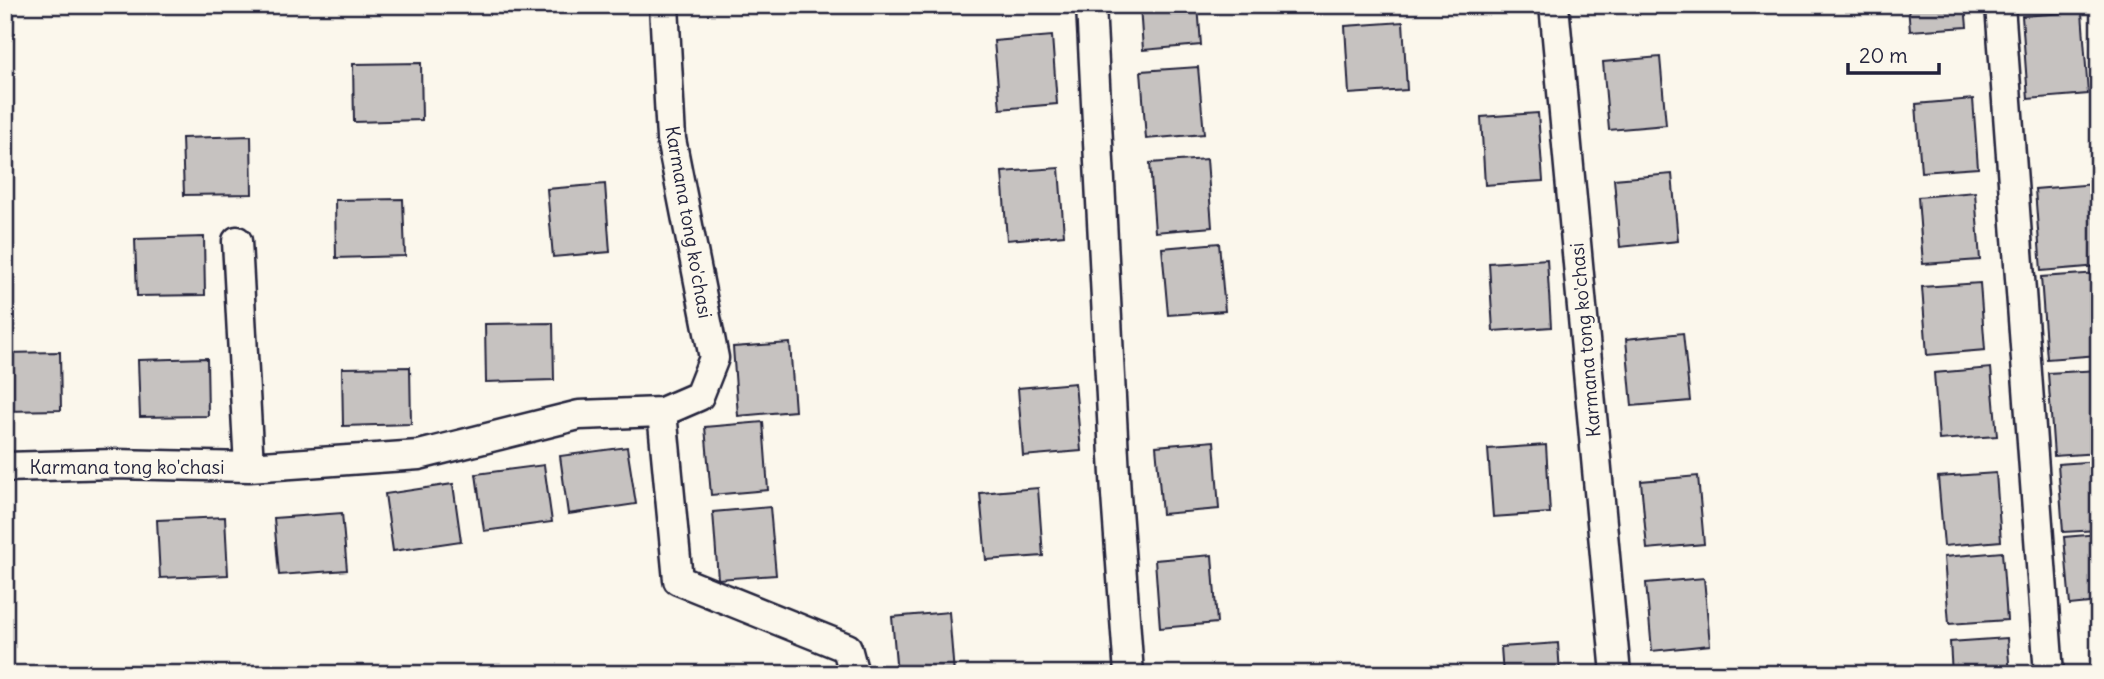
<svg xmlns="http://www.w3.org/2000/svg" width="2104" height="679" viewBox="0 0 2104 679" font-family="Delius,sans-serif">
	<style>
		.building { fill: #c6c2c0; stroke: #22223b; stroke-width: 2 }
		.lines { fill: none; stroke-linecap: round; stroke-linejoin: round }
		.street-casing { stroke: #22223b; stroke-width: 33 }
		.street { stroke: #fbf7ec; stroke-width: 28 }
		.labels { text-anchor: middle; stroke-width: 5; stroke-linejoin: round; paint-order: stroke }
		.street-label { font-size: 19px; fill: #22223b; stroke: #fbf7ec }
	</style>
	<rect width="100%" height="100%" fill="#fbf7ec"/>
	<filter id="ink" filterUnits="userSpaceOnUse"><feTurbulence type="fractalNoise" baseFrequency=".0143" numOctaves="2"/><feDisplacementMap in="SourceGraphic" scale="14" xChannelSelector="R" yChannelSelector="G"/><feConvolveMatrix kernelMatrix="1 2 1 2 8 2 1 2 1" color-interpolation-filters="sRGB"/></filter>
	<g filter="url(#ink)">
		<path class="building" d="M1140 5H1198L1201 45 1143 50Z
			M1908 5H1965L1967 27 1910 31Z
			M2082 12 2088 94 2028 99 2022 16Z
			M1403 22 1407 90 1349 94 1345 26Z
			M1052 36 1057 104 1000 109 994 41Z
			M1660 57 1666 125 1609 130 1603 62Z
			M421 63 422 120 354 122 353 64Z
			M1198 67 1204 134 1146 139 1141 71Z
			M1973 99 1978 168 1921 172 1916 104Z
			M1538 113 1543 181 1485 185 1481 117Z
			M251 136 252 194 184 195 182 138Z
			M1207 159 1212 227 1155 232 1150 163Z
			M1059 168 1064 235 1007 240 1002 172Z
			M1672 174 1678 241 1620 247 1614 179Z
			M605 184 610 252 553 257 547 189Z
			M2095 184 2099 266 2041 271 2035 189Z
			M1975 192 1980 260 1923 264 1918 197Z
			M403 199 405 256 336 258 335 200Z
			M204 237 205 295 137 296 135 239Z
			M1219 243 1225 311 1168 315 1162 248Z
			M1547 259 1551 327 1493 331 1489 263Z
			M2099 273V355L2047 359 2041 277Z
			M1980 283 1985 350 1927 355 1922 287Z
			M553 323 554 380 486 382 485 324Z
			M1683 333 1690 401 1632 406 1626 339Z
			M790 343 795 411 738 416 733 347Z
			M60 352 61 410 5 411V353Z
			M207 358 208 416 140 417 138 360Z
			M410 367 411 424 343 426 342 368Z
			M1991 368 1997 436 1939 440 1934 373Z
			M2099 370V453L2054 456 2048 373Z
			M1075 383 1081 451 1023 456 1018 388Z
			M763 422 768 490 711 495 705 427Z
			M1214 441 1219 509 1162 514 1156 446Z
			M1546 445 1550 513 1493 517 1488 449Z
			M627 447 636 504 568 514 560 456Z
			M2099 461V530L2063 532 2058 464Z
			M544 465 552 522 484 531 476 474Z
			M1996 473 2001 541 1944 546 1938 477Z
			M1698 476 1704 544 1647 549 1641 481Z
			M453 484 461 541 393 551 385 494Z
			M1038 488 1043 556 986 560 980 493Z
			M770 507 776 575 718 579 713 512Z
			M342 513 347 570 279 575 274 518Z
			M225 517 228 575 160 578 157 520Z
			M2099 534V602L2070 605 2064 537Z
			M2002 552 2007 620 1949 624 1944 557Z
			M1212 555 1217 623 1160 628 1155 560Z
			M1704 578 1710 645 1652 651 1646 583Z
			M949 612 954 674H897L892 617Z
			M2007 638 2010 674H1952L1950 642Z
			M1558 643 1560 674H1503L1501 647Z
			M1221 668V674H1164L1163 672Z"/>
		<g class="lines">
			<g class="street-casing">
				<path id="street" d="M1091 5 1116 495 1129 674
					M1554 5 1616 674
					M2000 5 2049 674
					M237 241 249 467
					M662 412 699 396 714 358 671 139 664 5
					M5 467 114 464 249 467 419 455 579 415 662 412 678 580 847 648 854 674"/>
			</g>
			<use href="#street" class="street"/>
		</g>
	</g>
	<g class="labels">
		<g class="street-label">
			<text transform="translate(689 222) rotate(80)" y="7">Karmana tong ko'chasi</text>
			<text transform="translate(1585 340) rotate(-95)" y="7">Karmana tong ko'chasi</text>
			<text x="127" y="474">Karmana tong ko'chasi</text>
		</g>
	</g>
	<rect width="2104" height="679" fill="none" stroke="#fbf7ec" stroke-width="28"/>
	<rect x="14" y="14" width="2076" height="651" fill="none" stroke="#22223b" stroke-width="2.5" filter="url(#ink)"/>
	<path d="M1848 63v10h91v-10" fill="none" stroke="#22223b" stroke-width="3.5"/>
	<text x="1859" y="63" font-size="21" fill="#22223b" stroke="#fbf7ec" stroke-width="5" paint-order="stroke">20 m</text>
</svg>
